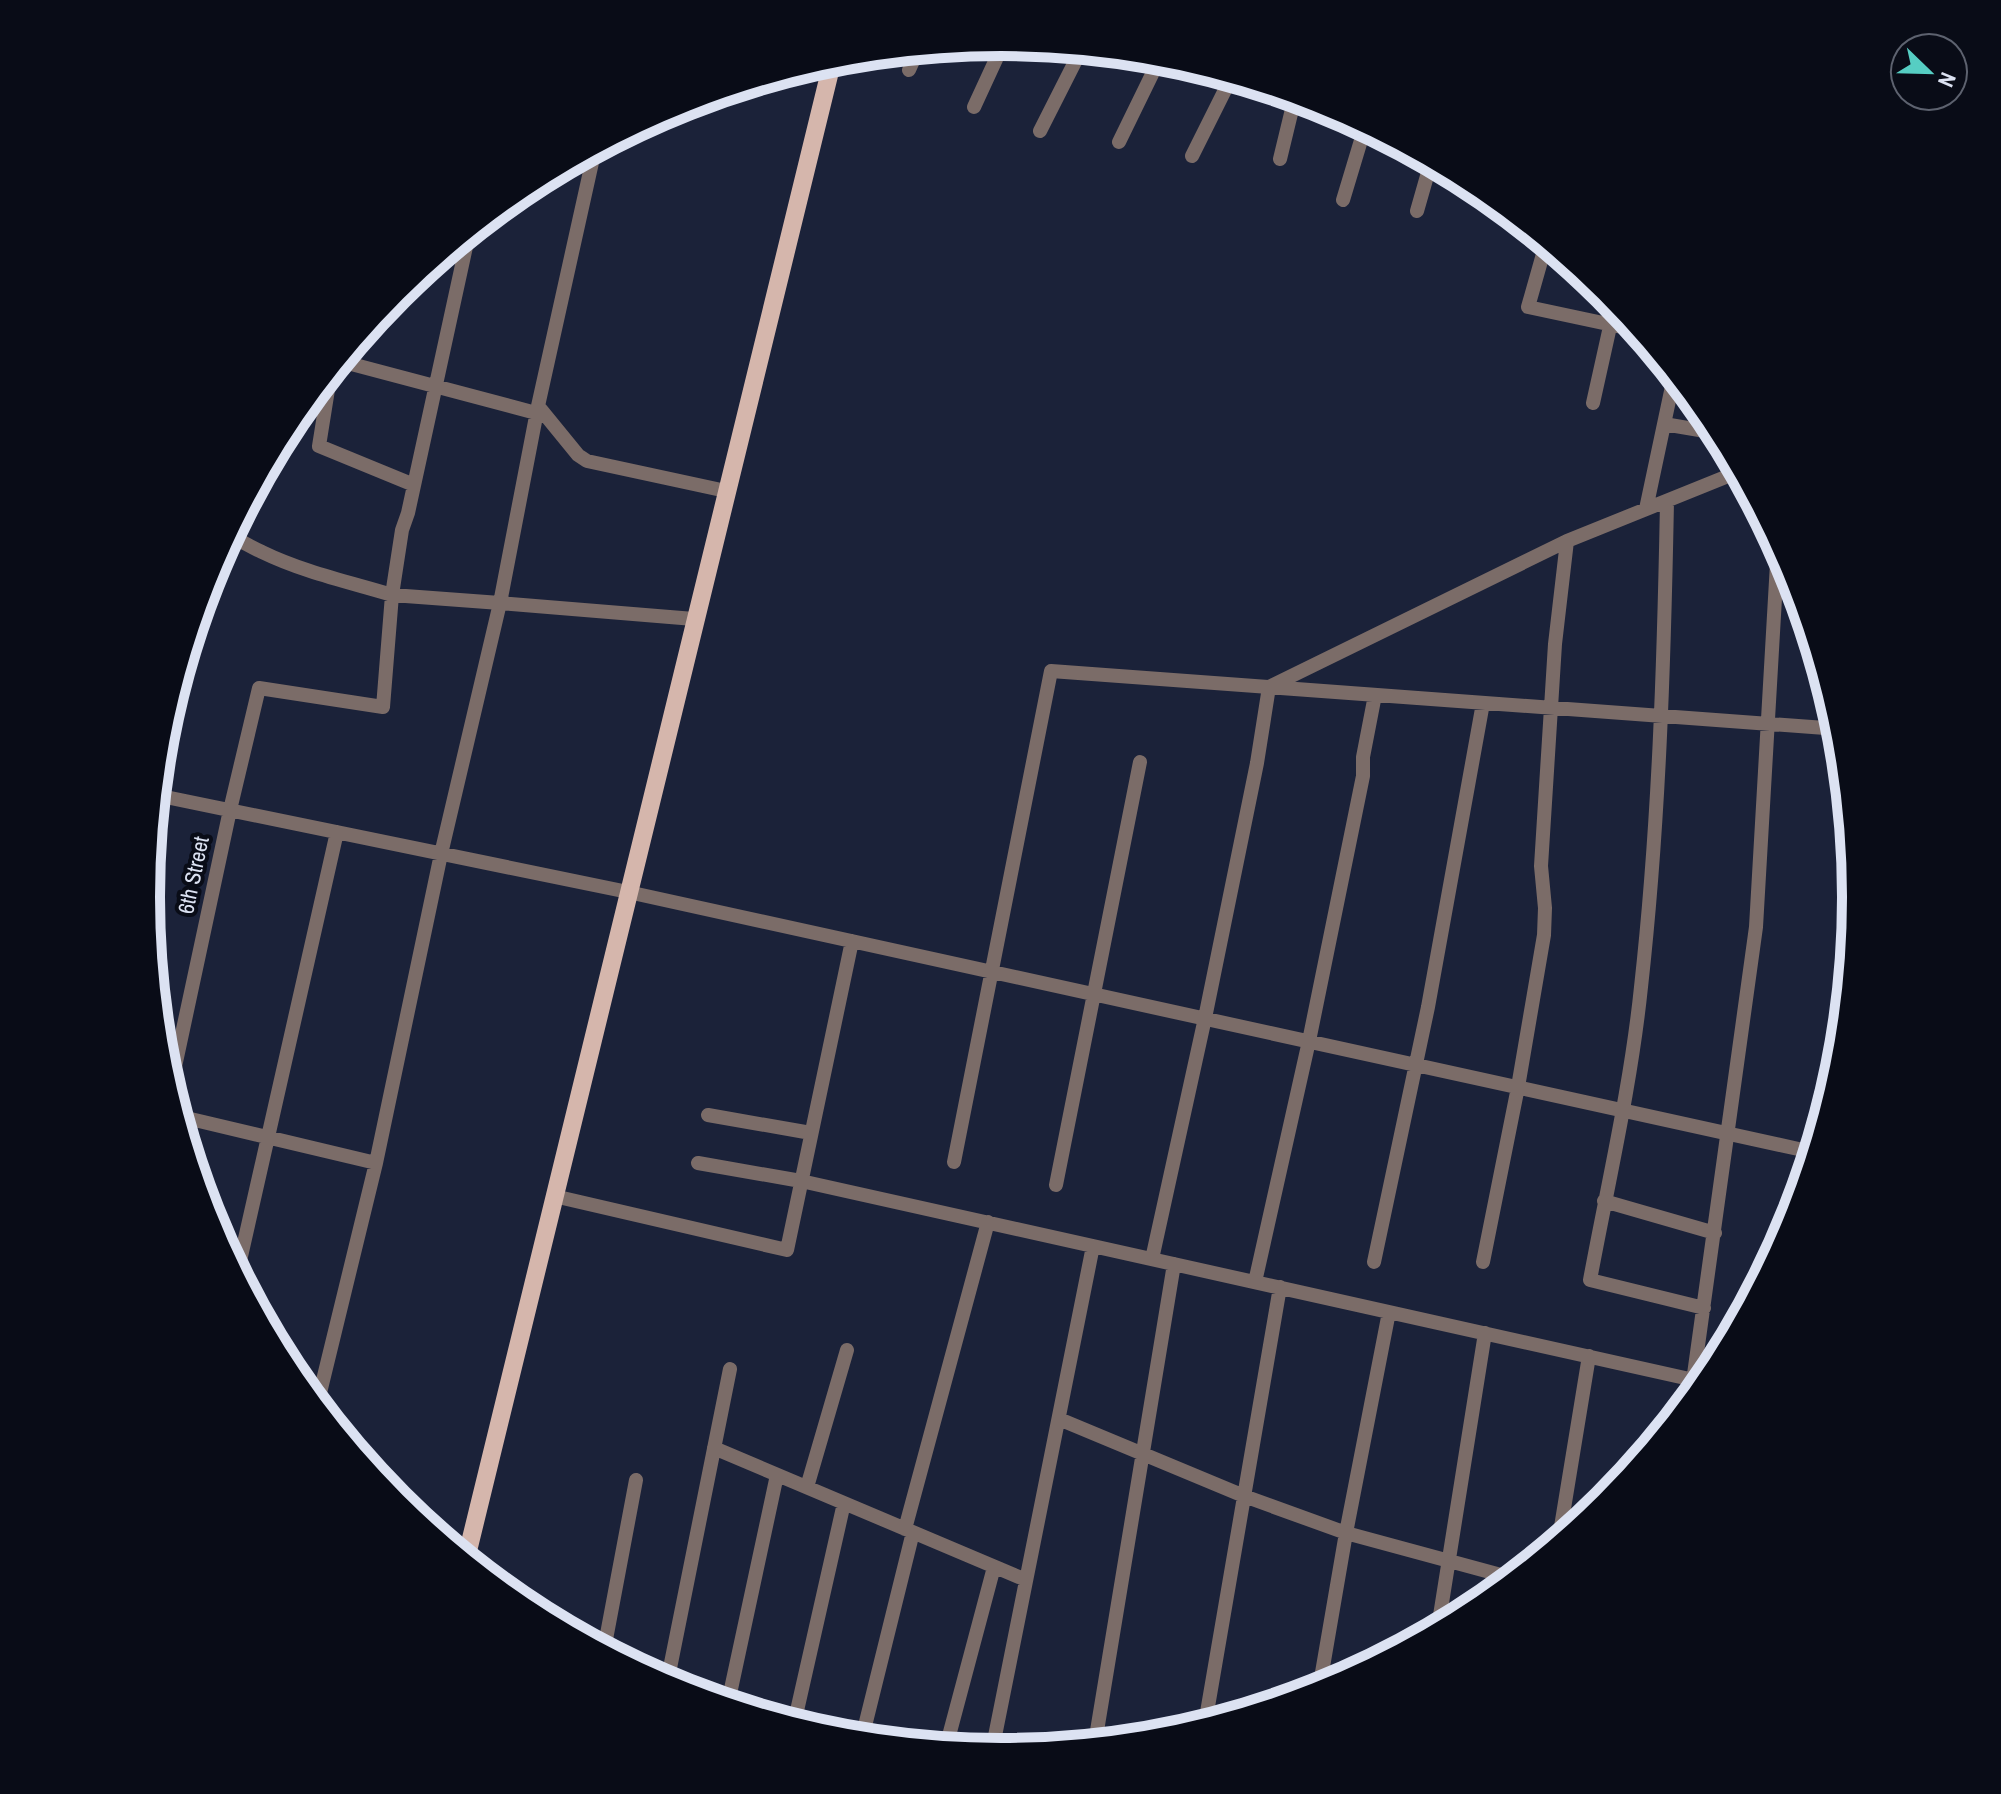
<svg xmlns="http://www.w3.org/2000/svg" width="2001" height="1794" viewBox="0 0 2001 1794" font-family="'Archivo Narrow',sans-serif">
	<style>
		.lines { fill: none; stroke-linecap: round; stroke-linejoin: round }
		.minor { stroke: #7b6c68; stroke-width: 14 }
		.major { stroke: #d5b6ac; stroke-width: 18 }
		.labels { text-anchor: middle; stroke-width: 8; stroke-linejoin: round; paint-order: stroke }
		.street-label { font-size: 22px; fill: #dce2f2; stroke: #090c17 }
		.rim { fill: none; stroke: #dce2f2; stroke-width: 10 }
	</style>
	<rect width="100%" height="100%" fill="#1b2239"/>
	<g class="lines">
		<path class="minor" d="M909 70 918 50
			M974 107 1004 42
			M1040 131 1081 50
			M1119 142 1160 58
			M1192 156 1231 78
			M1280 159 1295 97
			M1343 200 1365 127
			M1417 211 1431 162
			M1545 247 1528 307 1636 330
			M340 361 536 413
			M331 371 319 446 414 485
			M1593 403 1615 304
			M538 406 578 455 587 461 726 491
			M1664 424 1717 433
			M1667 501C1664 663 1659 825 1641 987 1631 1085 1608 1183 1590 1280L1704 1308
			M1646 509 1674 377
			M229 536C241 540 250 547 262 552 303 572 349 582 392 595L402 530 408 513 469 233
			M156 795 628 892 1812 1152
			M170 1090 230 810 259 688 383 707 392 595 500 603 538 406 595 149
			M708 1115 811 1133
			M178 1116 376 1163
			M954 1162 1051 671 1839 729
			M698 1163 801 1181 1703 1382
			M1056 1185 1140 762
			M554 1196 787 1250 852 941
			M1604 1201 1715 1233
			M1152 1259 1205 1018 1257 763 1269 687 1567 541 1738 472
			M1374 1262 1428 1007 1483 703
			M1483 1262 1518 1087 1544 935 1545 908 1541 866 1555 644 1567 541
			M237 1274 337 832
			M1255 1282 1309 1041 1363 776V757L1375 695
			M1691 1396 1756 927 1778 546
			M317 1405 376 1163 441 854 500 603 694 619
			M1059 1419 1244 1496 1346 1533 1512 1578
			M714 1448 1026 1580
			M807 1487 847 1350
			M905 1529 988 1222
			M1559 1539 1589 1356
			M1438 1628 1485 1333
			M604 1650 636 1480
			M667 1683 730 1369
			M1319 1690 1346 1533 1389 1312
			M728 1703 777 1475
			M794 1724 844 1503
			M1205 1724 1280 1287
			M862 1738 913 1532
			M1095 1743 1174 1264
			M946 1747 994 1567
			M992 1751 1093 1246"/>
		<path class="major" d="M466 1559 833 59"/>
	</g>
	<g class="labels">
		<g class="street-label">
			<text transform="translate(193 875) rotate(-78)" y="8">6th Street</text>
		</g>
	</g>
	<path d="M0 0H2001V1794H0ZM160 897a841 841 0 1 1 1682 0a841 841 0 1 1-1682 0Z" fill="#090c17" fill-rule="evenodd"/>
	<path class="rim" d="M160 897a841 841 0 1 1 1682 0a841 841 0 1 1-1682 0Z"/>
	<g transform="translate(1929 72) rotate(113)"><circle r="38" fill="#090c17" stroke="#5d626f" stroke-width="2"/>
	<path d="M0-6L14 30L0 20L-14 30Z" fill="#56cec3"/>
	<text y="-12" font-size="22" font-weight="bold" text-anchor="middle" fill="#dce2f2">N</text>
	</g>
</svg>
